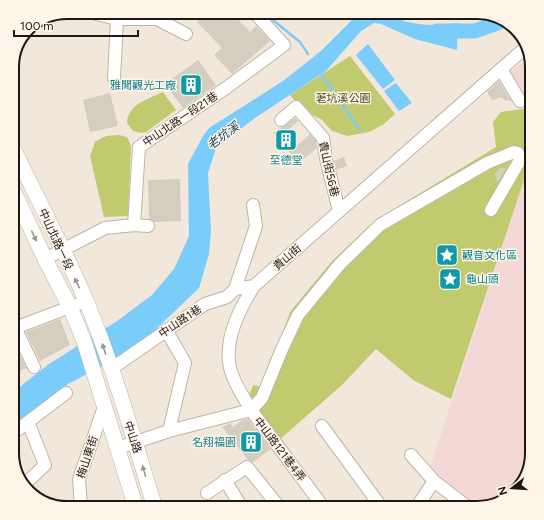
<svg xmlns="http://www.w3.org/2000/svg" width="544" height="520" viewBox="0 0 544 520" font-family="Figtree,'Noto Sans TC',sans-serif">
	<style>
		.education { fill: #f3d8d6 }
		.green { fill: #c2ca6f }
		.water { fill: #7accfa }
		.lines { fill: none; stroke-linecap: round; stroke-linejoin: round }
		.stream { stroke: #7accfa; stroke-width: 2.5 }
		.river { stroke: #7accfa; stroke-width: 15 }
		.building { fill: #d5cdc0 }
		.minor-casing { stroke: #bdb5a8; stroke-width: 14 }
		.major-casing { stroke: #bdb5a8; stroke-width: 16 }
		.minor { stroke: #fff; stroke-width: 12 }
		.major { stroke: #fff; stroke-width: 15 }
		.oneway { fill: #999795 }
		.labels { text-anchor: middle; stroke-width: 3; stroke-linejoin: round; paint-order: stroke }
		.culture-label { font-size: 11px; fill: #0d838f; stroke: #fef5e8; text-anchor: end }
		.park-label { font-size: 11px; fill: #45481d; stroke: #fef5e8 }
		.street-label { font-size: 11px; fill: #1c1814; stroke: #fef5e8 }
		.water-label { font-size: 12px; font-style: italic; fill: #114057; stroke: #fef5e8 }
		.rim { fill: none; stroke: #1c1814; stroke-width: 2 }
	</style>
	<rect width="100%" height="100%" fill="#f1e8db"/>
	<path class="education" d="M529 57 532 64V116L507 75Z
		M532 162V453L513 494 478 508 429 471 529 165Z"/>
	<path class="green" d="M350 56 395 114 384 124 369 132 347 136 332 131 321 119 304 111 290 95Z
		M163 92 176 110 146 132 142 133 133 131 127 123C128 104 148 99 163 92Z
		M527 108 532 116V162L529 165 451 399 413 380 376 349 342 385 279 440 249 396 253 385 263 387 290 312 332 261 376 220 496 147 493 122 501 112Z
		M119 135 127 137 131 146 128 216 104 217 90 156 95 142 106 136Z"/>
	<path class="water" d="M364 12C381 12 396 20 413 23 429 26 442 25 458 23L457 50 415 39 381 24 374 23 361 31 326 71 255 118 216 148 208 173 211 231 209 254 199 288 148 337 114 360 68 384 12 429V393L49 364 117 321 152 295 174 269 189 236 188 164 203 136 209 128 283 81 321 51 357 15Z
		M368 44 395 80 383 89 356 55Z
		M396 83 412 103 399 111 384 91Z"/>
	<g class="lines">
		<path class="stream" d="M263 12 300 42 308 54
			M322 75 359 129"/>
		<path class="river" d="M437 31H475L500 22"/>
	</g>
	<path class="building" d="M207 12H231L250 32 256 26 270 41 232 74 214 55 222 48 197 22Z
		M198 60 216 85 183 108 165 84Z
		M499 81 512 102 508 100 505 101 502 97 492 100 487 92Z
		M110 93 118 126 90 132 83 100Z
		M295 118 298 121 286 132 298 145 310 134 316 141 317 148 299 163 273 133Z
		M344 157 347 166 336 170 334 161Z
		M500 168H505V170L499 181H496L495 174Z
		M180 179 181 221 154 222 149 219 148 180Z
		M60 319 70 345 40 361 26 332Z
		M12 338 26 368 12 375Z
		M248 419 271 449 253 462 248 460 222 427 230 423 233 427 242 420Z"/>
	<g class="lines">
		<g class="minor-casing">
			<path id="minor" d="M88 12 117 19H157L186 34
				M501 69 520 101
				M114 78 117 19
				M281 120 296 107 323 138 326 159 339 211
				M134 225 148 226
				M45 259 105 228 134 225 139 147 226 88 284 45 254 12
				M235 289 256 226 253 205
				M12 321 34 367
				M12 329 86 301
				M166 330 185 363 169 431
				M111 369 205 304 227 297 235 289 254 286
				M322 426 382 508
				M12 434 66 393
				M118 448 169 431 251 410C243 396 231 379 229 362 226 335 240 308 254 286L525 48
				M411 455 434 481 418 505 414 508
				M225 480 242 508
				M434 481 469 508
				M24 485 45 465 28 422
				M207 493 247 467 280 508
				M81 508 79 479 104 407
				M324 508 251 410 262 398 282 349 298 315 340 264 380 225 487 163 514 152 518 153 520 160 491 210"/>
		</g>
		<g class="major-casing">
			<path id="major" d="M12 146C37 198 65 250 87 303 114 369 134 439 155 508
				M12 188 45 259 70 307 84 341 136 508"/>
		</g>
		<use href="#minor" class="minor"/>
		<use href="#major" class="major"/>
	</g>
	<defs><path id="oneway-solid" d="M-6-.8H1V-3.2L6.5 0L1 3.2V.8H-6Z"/></defs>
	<g class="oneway">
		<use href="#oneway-solid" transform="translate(34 236) rotate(65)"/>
		<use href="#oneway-solid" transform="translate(77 283) rotate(-116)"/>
		<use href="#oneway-solid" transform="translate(104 349) rotate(-108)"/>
		<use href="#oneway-solid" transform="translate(144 471) rotate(-106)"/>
	</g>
	<defs>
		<g id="building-square" transform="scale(1.15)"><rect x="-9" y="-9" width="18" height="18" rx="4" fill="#0f9aa8" stroke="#fef5e8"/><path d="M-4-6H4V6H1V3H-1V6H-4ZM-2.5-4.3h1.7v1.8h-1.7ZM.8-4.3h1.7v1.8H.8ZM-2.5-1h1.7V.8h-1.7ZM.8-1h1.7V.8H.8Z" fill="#fff"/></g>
		<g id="sight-square" transform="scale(1.15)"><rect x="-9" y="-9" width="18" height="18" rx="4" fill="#0f9aa8" stroke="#fef5e8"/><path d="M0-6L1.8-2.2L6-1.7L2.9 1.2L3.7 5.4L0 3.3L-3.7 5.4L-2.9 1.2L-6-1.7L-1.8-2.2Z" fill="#fff"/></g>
	</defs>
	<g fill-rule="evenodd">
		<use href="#building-square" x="191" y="85"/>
		<use href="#building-square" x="286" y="140"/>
		<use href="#sight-square" x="447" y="255"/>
		<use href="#sight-square" x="450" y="279"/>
		<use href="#building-square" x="251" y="442"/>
	</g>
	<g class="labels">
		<g class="culture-label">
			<text x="176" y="89">雅聞觀光工廠</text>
			<text x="286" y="164" text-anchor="middle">至德堂</text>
			<text x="462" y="259" text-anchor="start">觀音文化區</text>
			<text x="466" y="283" text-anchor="start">龜山頭</text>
			<text x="236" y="446">名翔福園</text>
		</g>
		<g class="park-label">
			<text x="343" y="102">荖坑溪公園</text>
		</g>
		<g class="street-label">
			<text transform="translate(180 119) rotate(-34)" y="4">中山北路一段21巷</text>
			<text transform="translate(329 169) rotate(77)" y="4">貴山街56巷</text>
			<text transform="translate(56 239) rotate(65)" y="4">中山北路一段</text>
			<text transform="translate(287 257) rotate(-41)" y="4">貴山街</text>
			<text transform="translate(180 321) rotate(-34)" y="4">中山路1巷</text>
			<text transform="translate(133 437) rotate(72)" y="4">中山路</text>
			<text transform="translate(280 449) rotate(53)" y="4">中山路121巷4弄</text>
			<text transform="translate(87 457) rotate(-72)" y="4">梅山東街</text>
		</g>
		<g class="water-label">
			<text transform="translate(223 136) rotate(-37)" y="4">老坑溪</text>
		</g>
	</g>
	<path d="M0 0H544V520H0ZM67 19H477A48 48 0 0 1 525 67V453A48 48 0 0 1 477 501H67A48 48 0 0 1 19 453V67A48 48 0 0 1 67 19Z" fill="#fef5e8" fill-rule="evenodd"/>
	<path class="rim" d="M67 19H477A48 48 0 0 1 525 67V453A48 48 0 0 1 477 501H67A48 48 0 0 1 19 453V67A48 48 0 0 1 67 19Z"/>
	<g transform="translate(512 488) rotate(253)" stroke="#fef5e8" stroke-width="3" paint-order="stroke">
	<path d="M0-3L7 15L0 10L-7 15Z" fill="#1c1814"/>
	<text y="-6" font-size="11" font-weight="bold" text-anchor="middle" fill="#1c1814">N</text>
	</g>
	<path d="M14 30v6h124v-6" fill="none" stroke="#1c1814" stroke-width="2"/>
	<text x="20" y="30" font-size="12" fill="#1c1814" stroke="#fef5e8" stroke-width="3" paint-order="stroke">100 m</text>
</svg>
